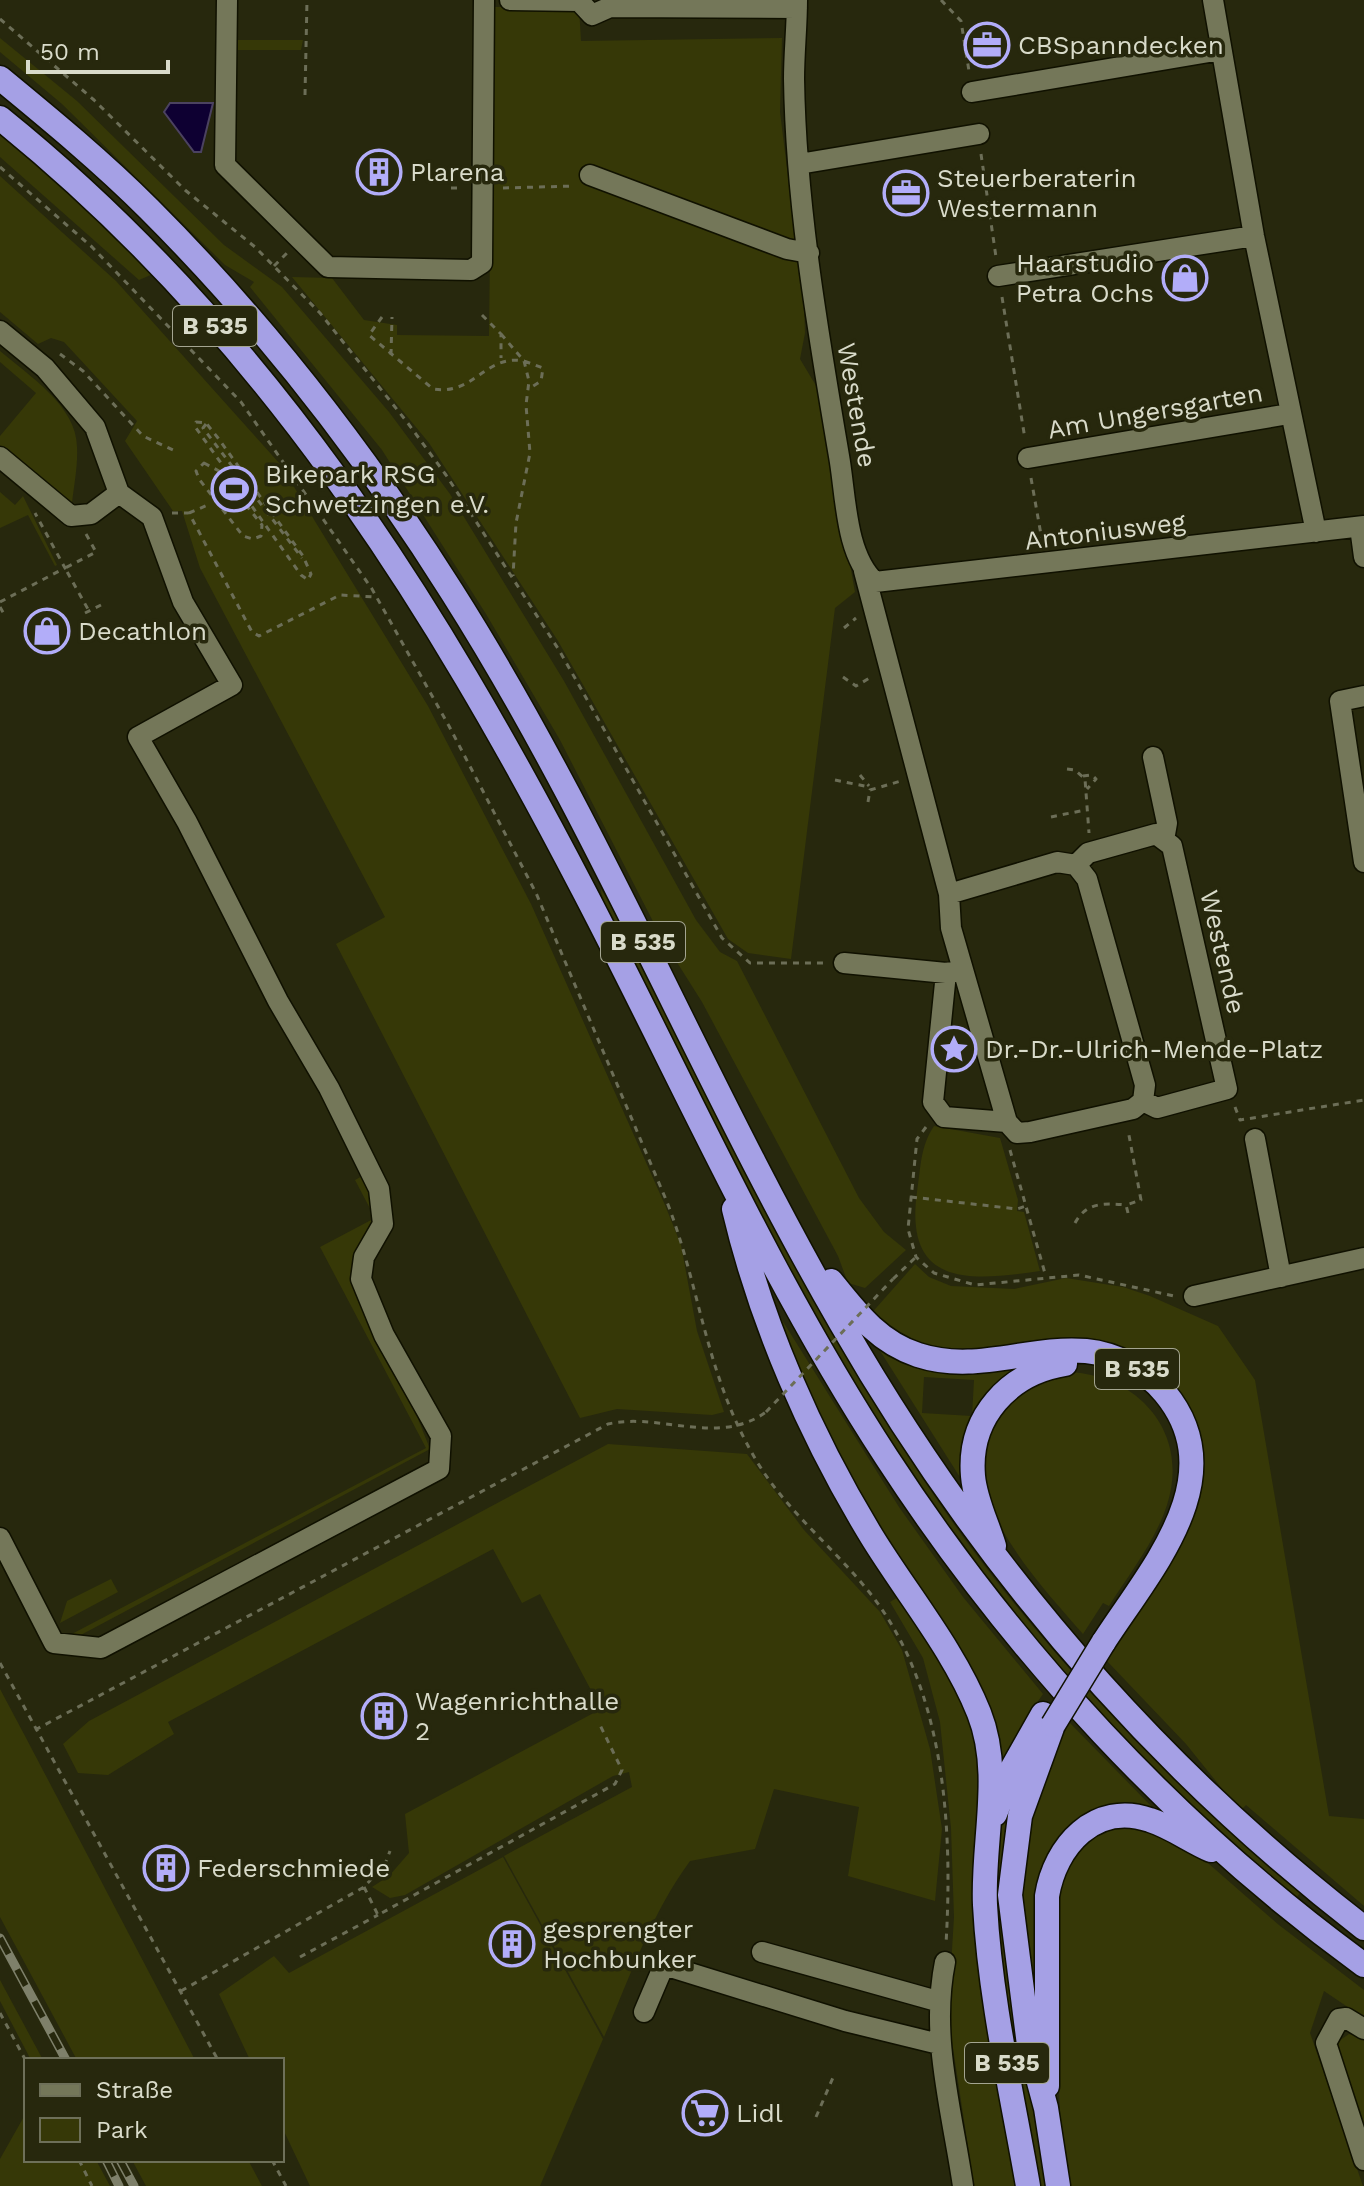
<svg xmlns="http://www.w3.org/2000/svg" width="1364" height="2186" viewBox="0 0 1364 2186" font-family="'Work Sans',sans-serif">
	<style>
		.green { fill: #363807; fill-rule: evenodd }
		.water { fill: #0e0032; stroke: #4b4260; stroke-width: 2 }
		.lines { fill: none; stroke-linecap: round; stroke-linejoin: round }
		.minor-casing { stroke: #101100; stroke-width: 23 }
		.highway-casing { stroke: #101100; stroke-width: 27 }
		.path { stroke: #6c6e57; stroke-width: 3; stroke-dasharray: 6 6; stroke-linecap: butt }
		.minor { stroke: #747759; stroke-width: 20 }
		.highway { stroke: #a5a0e5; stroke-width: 24 }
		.rail-casing { stroke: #7e806a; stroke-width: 9 }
		.rail { stroke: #27280d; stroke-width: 6; stroke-dasharray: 18; stroke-linecap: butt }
		.highway-bridge-casing { stroke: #101100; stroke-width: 27; stroke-linecap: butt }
		.path-bridge { stroke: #6c6e57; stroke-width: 3; stroke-dasharray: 6 6; stroke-linecap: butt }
		.highway-bridge { stroke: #a5a0e5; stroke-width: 24 }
		.labels { text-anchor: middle; stroke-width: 7; stroke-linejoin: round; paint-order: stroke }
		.shield { fill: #27280d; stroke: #a4a591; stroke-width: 2 }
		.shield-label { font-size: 24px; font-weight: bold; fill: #d9dbca }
		.poi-label { font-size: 26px; fill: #d9dbca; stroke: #27280d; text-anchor: start }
		.street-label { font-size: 26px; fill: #d9dbca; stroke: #27280d }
	</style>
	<rect width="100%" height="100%" fill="#27280d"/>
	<path class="green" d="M493 7H579L581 41 782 38 780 112 804 306 805 333 800 359 818 389 855 592 835 608 791 959 748 953 728 939 558 641 429 443 292 277 332 278 364 320 397 325V335L489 336Z
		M0 38 77 101 224 245 282 287 389 412 450 494 564 681 696 920 720 952 737 961 859 1198 884 1232 906 1250 865 1288 848 1283 838 1256 702 1002 661 937 560 740 486 614 382 450 250 287 254 282 225 265 62 104 0 52Z
		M236 40H303L301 50H235Z
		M0 126 13 137 153 274 139 280 0 157Z
		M0 176 116 281 280 464 428 706 531 904 665 1205 681 1245 697 1331 724 1412 712 1415 617 1409 580 1418 336 944 385 917 200 568 182 511H173L125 441 137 421 64 342 51 338 38 344 0 312Z
		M0 351C28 375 77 406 77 447 78 465 74 485 72 503L69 504 0 449V436L36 393 0 362Z
		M0 492 15 505 23 496 57 565 55 566 28 515 0 528Z
		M601 889 622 925C722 1125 818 1329 946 1513 1046 1656 1168 1780 1300 1893L1297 1897C1190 1808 1090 1710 1004 1601 866 1426 763 1227 666 1028 656 1007 599 902 601 889Z
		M934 1126 1000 1138 1018 1200 1017 1211 1024 1212 1040 1271C968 1282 904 1286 917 1192 921 1167 920 1147 934 1126Z
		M364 1175 380 1213 356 1263 430 1449 77 1637 68 1636 426 1448 320 1247 375 1218 355 1180Z
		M915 1264 929 1277 951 1286 1014 1289 1066 1278 1123 1287 1150 1296 1218 1326 1255 1380 1329 1816 1364 1819V1906L1246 1805 1240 1811 1186 1744 1106 1660 1198 1482 1153 1369 994 1351H928L869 1316Z
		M777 1312 899 1507 963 1597 1043 1694 1027 1717 1003 1772 806 1395Z
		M877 1346 1019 1368 963 1482ZM924 1377 974 1380 972 1416 922 1413Z
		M1070 1372C1140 1376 1190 1434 1167 1505 1155 1542 1129 1574 1109 1606L1103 1603 1083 1634C1040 1584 943 1485 998 1416 1004 1409 1010 1398 1018 1393 1033 1383 1053 1378 1070 1372Z
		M608 1444 747 1454 804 1530 880 1612 902 1650 930 1749 942 1829 935 1901 848 1876 859 1807 774 1789 755 1849 690 1861C651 1914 630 1977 604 2037L504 1856 632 1787 629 1772 613 1776 405 1895 390 1898 372 1887 389 1876 409 1853 405 1814 601 1709 540 1594 522 1603 493 1549 168 1722 174 1734 108 1775 78 1773 63 1744 89 1721Z
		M111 1579 118 1592 60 1623 67 1601Z
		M903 1594 980 1730 979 1826 972 1873 978 1960 1017 2186H974L948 2015 954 1917 951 1828 940 1722 923 1658 890 1602Z
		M0 1689 25 1736 195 2060H77L0 1917Z
		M1069 1722 1153 1808 1060 1840 1041 2045C1027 1976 1005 1896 1025 1825 1035 1791 1053 1754 1069 1722Z
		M1020 1770 1006 1956 1046 2186H1038L1000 1960 994 1890 1001 1827Z
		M1141 1825 1201 1857 1279 1925 1364 1990V2018L1324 1991 1310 2033 1363 2186H1070L1060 2115 1053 1905 1064 1862 1101 1828Z
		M503 1857 603 2039 540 2186H310L282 2127V2060H250L219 1994 274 1956 289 1973Z
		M0 1980 43 2060H31L0 2001Z
		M1349 2034 1364 2038V2137L1336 2043Z
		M26 2113V2160H96L110 2186H0V2159Z
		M132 2160H248L262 2186H146Z"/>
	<path class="water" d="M170 103H213L201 152H194L164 112Z"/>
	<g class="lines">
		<g class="minor-casing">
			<path id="minor" d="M227 0 225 165 328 267 471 270 482 263 484 0
				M510 0 579 1 592 15 610 7 797 8
				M797 0C797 26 794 53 794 79 796 205 818 332 839 456 846 495 845 554 875 582L1364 526
				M1213 0 1254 236 1316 532
				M972 92 1221 50
				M799 164 979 134
				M590 175 787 249 809 253
				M998 276 1254 236
				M0 331 45 368 95 427 119 493
				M0 457 71 516 91 514 119 493
				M1028 458 1289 414
				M1360 527 1364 557
				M864 571 949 894 951 928 1007 1122
				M1364 696 1340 701 1364 862
				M1153 757 1167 823 1164 840
				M1076 865 1087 879 1145 1085 1143 1101
				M844 963 946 973 959 971
				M946 973 933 1102 944 1117 1007 1122 1017 1133 1030 1132 1133 1109 1143 1101 1157 1108 1227 1089 1172 846 1156 834 1088 853 1076 865 1057 862 949 894
				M1255 1139 1281 1277
				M1194 1296 1364 1258
				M0 1538 54 1643 101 1648 439 1469 441 1436 384 1335 361 1279 364 1257 383 1224 379 1189 329 1088 278 1001 187 822 138 737 232 685 183 602 152 517 119 493
				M762 1952 937 2001
				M945 1962C930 2037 952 2111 963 2186
				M644 2012 664 1965 845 2021 939 2044
				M1364 2029 1346 2018 1339 2019 1326 2043 1364 2160"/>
		</g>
		<g class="highway-casing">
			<path id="highway" d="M0 78C51 120 102 162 149 209 264 324 365 454 452 592 600 825 703 1084 841 1323 976 1558 1149 1762 1364 1928
				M0 118C263 330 432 598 585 893 684 1083 770 1279 887 1458 1014 1653 1176 1828 1364 1965
				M734 1209C761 1323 811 1437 872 1537 907 1594 954 1650 979 1713 1003 1773 982 1842 985 1905 990 1999 1012 2094 1028 2186
				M831 1281C856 1312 878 1342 918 1355 976 1374 1029 1346 1086 1351 1116 1354 1146 1370 1165 1393 1235 1478 1149 1571 1103 1643
				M994 1546C987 1523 975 1500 973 1476 968 1417 1009 1373 1065 1364
				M1053 1725 1020 1816 1010 1895 1029 2045 1046 2108 1058 2186
				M995 1814 1013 1767 1043 1714
				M1047 2086V1896C1055 1846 1095 1801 1150 1820 1172 1827 1190 1841 1211 1850"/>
		</g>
		<path class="path" d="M941 0 961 21 969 71
			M0 19 94 100 185 190 255 247 320 313 407 422 446 475 559 650 722 938 750 963H825
			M305 95 307 0
			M981 154 996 257
			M0 167 92 247 241 402 372 589 449 726 536 893 667 1202C700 1287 705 1370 752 1453 781 1506 827 1541 865 1587 945 1682 953 1825 946 1944
			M451 188H463
			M503 188 575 186
			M274 266 288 252
			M1002 297 1025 439
			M482 315 501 334V358
			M382 317 369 335 433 389C474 396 485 354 524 361L529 381 526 405 530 453 516 523 513 576
			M501 334 524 361 543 368 541 381 530 388
			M60 354 83 371 143 436 173 450
			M391 355 392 317
			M196 422 206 423 218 438 303 556 311 574 308 580 301 575 196 428Z
			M206 424 203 428 302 558
			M204 463 219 471 262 525 261 536 253 539 243 536 199 479 196 471Z
			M1031 478 1043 546
			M172 513H189L252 632 259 636 340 595 376 597
			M189 513 210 504
			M86 534 96 552 65 568 89 611
			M0 602 65 568 35 513
			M0 607 4 614
			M85 613 101 605
			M844 628 856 618
			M843 677 856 686 873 676
			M1067 769 1075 770 1085 779 1089 833
			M860 775 869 786
			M1083 776 1092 775 1096 779 1087 789
			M835 780 869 787
			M868 802 870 790 901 781
			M1051 817 1085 810
			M1235 1107 1240 1120 1364 1100
			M926 1127 917 1139 908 1229 916 1257 934 1273 975 1285 1079 1275 1174 1296
			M1010 1150 1046 1277
			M911 1197 1017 1209 1026 1206
			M1128 1213 1126 1205 1141 1200 1128 1130
			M1075 1223C1086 1202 1105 1203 1126 1205
			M893 1279 916 1257
			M0 1663 218 2060
			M35 1730 608 1424C660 1412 718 1447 766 1412
			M364 1887 378 1915 615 1784 622 1770 599 1723
			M300 1957 378 1915
			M181 1991 364 1887 385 1864 390 1851
			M0 2013 26 2061
			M816 2117 835 2073
			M79 2160 92 2186
			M272 2160 286 2186"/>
		<use href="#minor" class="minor"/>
		<use href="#highway" class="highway"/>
		<g class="rail-casing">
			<path id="rail" d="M0 1938 66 2060
				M106 2160 119 2186
				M120 2160 134 2186"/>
		</g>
		<use href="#rail" class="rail"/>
		<g class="highway-bridge-casing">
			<path id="highway-bridge" d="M1053 1725 1103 1643"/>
		</g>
		<path class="path-bridge" d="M766 1412 893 1279"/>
		<use href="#highway-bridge" class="highway-bridge"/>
	</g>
	<defs>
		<g id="office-ring" transform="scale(2.3)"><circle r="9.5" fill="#27280d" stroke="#b2adf9" stroke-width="1.5"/><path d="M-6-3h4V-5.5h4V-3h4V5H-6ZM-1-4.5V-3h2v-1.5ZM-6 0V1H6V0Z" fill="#b2adf9"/></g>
		<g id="building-ring" transform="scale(2.3)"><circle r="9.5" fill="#27280d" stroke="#b2adf9" stroke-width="1.5"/><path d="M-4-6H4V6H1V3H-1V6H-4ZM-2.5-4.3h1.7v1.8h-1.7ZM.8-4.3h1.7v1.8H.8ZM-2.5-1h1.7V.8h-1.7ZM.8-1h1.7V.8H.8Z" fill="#b2adf9"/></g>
		<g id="shop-ring" transform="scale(2.3)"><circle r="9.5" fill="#27280d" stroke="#b2adf9" stroke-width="1.5"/><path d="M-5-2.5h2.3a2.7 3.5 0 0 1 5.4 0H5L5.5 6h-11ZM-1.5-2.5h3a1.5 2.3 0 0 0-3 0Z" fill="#b2adf9"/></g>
		<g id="stadium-ring" transform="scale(2.3)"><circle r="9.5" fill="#27280d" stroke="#b2adf9" stroke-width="1.5"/><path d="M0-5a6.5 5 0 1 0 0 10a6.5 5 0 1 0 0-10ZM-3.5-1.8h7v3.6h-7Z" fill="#b2adf9"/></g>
		<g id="sight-ring" transform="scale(2.3)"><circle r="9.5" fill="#27280d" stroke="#b2adf9" stroke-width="1.5"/><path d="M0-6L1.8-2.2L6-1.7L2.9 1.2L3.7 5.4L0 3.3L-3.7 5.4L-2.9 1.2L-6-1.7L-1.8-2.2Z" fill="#b2adf9"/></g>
		<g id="supermarket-ring" transform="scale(2.3)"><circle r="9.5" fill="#27280d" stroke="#b2adf9" stroke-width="1.5"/><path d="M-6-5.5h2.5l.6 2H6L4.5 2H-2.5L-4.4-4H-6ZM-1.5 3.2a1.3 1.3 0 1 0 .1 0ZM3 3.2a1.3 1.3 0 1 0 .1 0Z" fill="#b2adf9"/></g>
	</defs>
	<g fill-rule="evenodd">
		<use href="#office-ring" x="987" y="45"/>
		<use href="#building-ring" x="379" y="172"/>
		<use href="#office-ring" x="906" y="193"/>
		<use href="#shop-ring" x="1185" y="278"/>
		<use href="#stadium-ring" x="234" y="489"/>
		<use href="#shop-ring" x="47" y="631"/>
		<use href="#sight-ring" x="954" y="1049"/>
		<use href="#building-ring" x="384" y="1716"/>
		<use href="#building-ring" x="166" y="1868"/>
		<use href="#building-ring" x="512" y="1944"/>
		<use href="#supermarket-ring" x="705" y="2113"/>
	</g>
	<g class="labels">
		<g class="shield">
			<rect x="173" y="306" width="84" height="40" rx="6"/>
			<rect x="601" y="922" width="84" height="40" rx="6"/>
			<rect x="1095" y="1349" width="84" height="40" rx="6"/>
			<rect x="965" y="2043" width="84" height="40" rx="6"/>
		</g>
		<g class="shield-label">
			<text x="215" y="334">B 535</text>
			<text x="643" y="950">B 535</text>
			<text x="1137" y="1377">B 535</text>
			<text x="1007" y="2071">B 535</text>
		</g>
		<g class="poi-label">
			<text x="1018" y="54">CBSpanndecken</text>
			<text x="410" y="181">Plarena</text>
			<text x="937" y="187">Steuerberaterin<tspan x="937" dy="30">Westermann</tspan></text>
			<text x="1154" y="272" text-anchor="end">Haarstudio<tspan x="1154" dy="30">Petra Ochs</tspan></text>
			<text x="265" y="483">Bikepark RSG<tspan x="265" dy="30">Schwetzingen e.V.</tspan></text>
			<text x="78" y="640">Decathlon</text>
			<text x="985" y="1058">Dr.-Dr.-Ulrich-Mende-Platz</text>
			<text x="415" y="1710">Wagenrichthalle<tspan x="415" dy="30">2</tspan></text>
			<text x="197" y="1877">Federschmiede</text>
			<text x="543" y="1938">gesprengter<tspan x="543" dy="30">Hochbunker</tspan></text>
			<text x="736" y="2122">Lidl</text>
		</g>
		<g class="street-label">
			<text transform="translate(857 405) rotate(80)" y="9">Westende</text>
			<text transform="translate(1155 411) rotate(-10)" y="9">Am Ungersgarten</text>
			<text transform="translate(1105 531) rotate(-7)" y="9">Antoniusweg</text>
			<text transform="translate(1223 952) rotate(77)" y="9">Westende</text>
		</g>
	</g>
	<rect x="24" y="2058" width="260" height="104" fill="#27280d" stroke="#6e7059" stroke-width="2"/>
	<rect x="40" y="2084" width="40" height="12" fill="#747759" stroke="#6e7059" stroke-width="2"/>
	<text x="96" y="2098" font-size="24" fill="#d9dbca">Straße</text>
	<rect x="40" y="2118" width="40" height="24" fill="#363807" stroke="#6e7059" stroke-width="2"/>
	<text x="96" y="2138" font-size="24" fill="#d9dbca">Park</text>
	<path d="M28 60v12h140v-12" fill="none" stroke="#d9dbca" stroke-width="4"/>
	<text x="40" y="60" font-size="24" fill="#d9dbca" stroke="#27280d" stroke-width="6" paint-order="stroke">50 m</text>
</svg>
